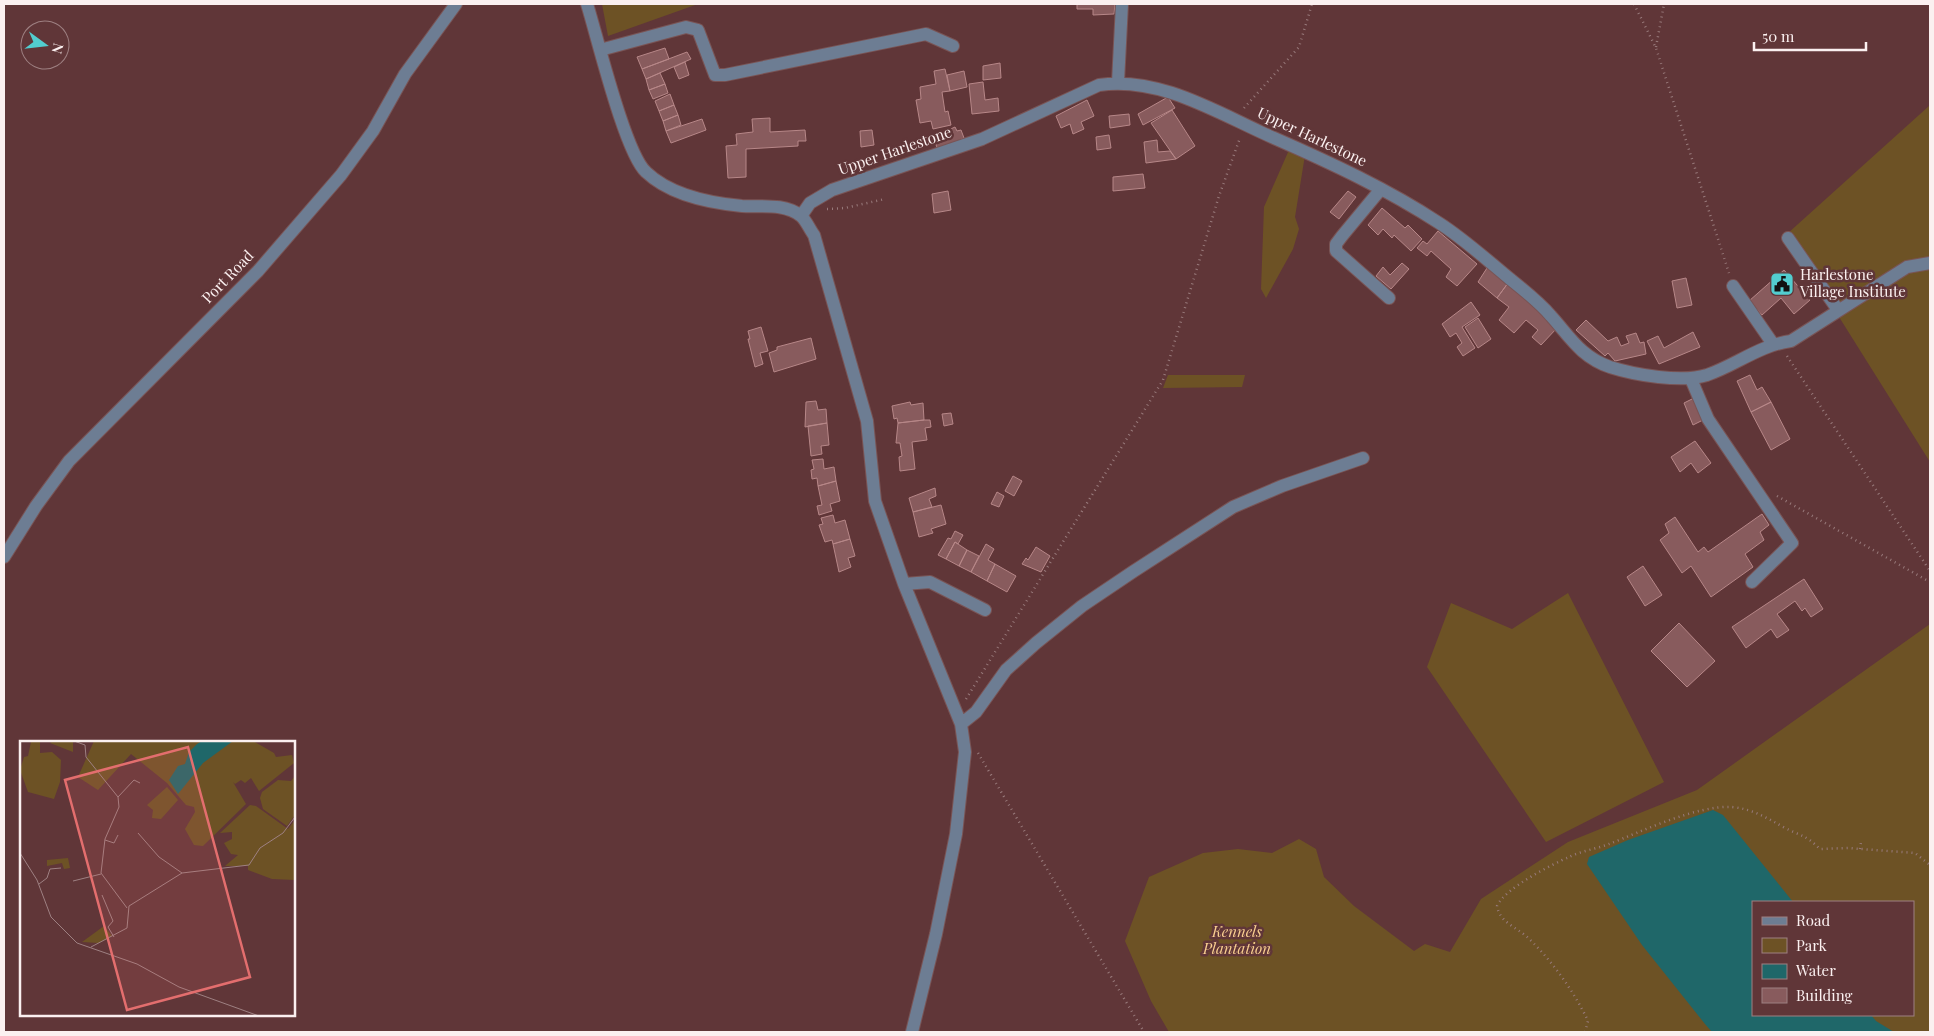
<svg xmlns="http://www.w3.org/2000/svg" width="1934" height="1036" viewBox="0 0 1934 1036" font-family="'Playfair Display',serif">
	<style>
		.green { fill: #6d5225; fill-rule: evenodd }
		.water { fill: #1f6769 }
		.building { fill: #885b5d; stroke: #b78788 }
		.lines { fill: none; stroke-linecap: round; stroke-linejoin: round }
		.minor-casing { stroke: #795455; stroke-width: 14 }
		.path { stroke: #987a7b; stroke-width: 2.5; stroke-dasharray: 1 4; stroke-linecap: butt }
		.minor { stroke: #6d7d93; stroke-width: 12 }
		.labels { text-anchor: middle; stroke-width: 5; stroke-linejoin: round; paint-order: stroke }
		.street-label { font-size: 15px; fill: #fbf0f0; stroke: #603638 }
		.poi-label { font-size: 15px; fill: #fbf0f0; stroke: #603638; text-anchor: start }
		.park-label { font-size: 15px; font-style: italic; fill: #f9cf90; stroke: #603638 }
		.inset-road { fill: none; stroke: #9e8082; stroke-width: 1 }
		.view { fill: #e36e6e; fill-opacity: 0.15; stroke: #e36e6e; stroke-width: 2.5 }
		.inset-edge { fill: none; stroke: #fbf0f0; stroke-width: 2.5 }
	</style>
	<rect width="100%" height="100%" fill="#603638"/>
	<path class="green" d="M602 4H698L608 36Z
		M1929 106 1930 107V462L1787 234Z
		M1289 150 1305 155 1295 217 1299 229 1293 249 1266 298 1261 289 1264 207Z
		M1168 375H1245L1242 387 1163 388Z
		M1568 593 1664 782 1546 842 1427 667 1451 603 1512 629Z
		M1930 624V1032H1169L1151 1001 1125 941 1149 877 1203 853 1238 849 1272 853 1299 839 1316 849 1324 877 1354 906 1414 951 1425 944 1450 952 1481 899 1568 842 1697 790ZM1753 902H1913V1015H1753Z"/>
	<path class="water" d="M1713 810 1723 815 1793 902H1753V1015H1871L1876 1021 1894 1032H1712L1705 1024 1642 945 1587 864 1589 857 1628 840Z"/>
	<path class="building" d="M1077 4H1115L1114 14 1093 15V9H1077Z
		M665 48 669 59 642 69 637 57Z
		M687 52 691 59 646 79 642 69Z
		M685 62 689 75 679 79 674 67Z
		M1000 63 1001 78 983 80V66Z
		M945 69 950 91 942 92 945 112 948 111 951 125 933 129 931 121 920 123 916 100 921 99 920 87 936 84 934 71Z
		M964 71 967 87 950 91 947 75Z
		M660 73 665 84 649 90 646 79Z
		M983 82 985 100 998 98 999 111 972 114 969 84Z
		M665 84 668 93 653 99 649 90Z
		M670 94 674 105 659 111 655 101Z
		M1168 97 1175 108 1143 125 1138 114Z
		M1087 100 1094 116 1081 122 1084 129 1073 134 1070 124 1061 128 1056 116Z
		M674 105 678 115 663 121 659 111Z
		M1172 110 1195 146 1176 159 1151 123Z
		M1129 114 1130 125 1110 128 1109 116Z
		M678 115 681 125 666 131 663 121Z
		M770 118V132L805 130 806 141H798V146L746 149V177L728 178 726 146 737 145 736 134 753 132 752 119Z
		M702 119 706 130 671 143 666 131Z
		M955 127 957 131 961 130 964 138 938 150 933 137Z
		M872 130 874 145 861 147 860 131Z
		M1109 135 1111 148 1097 150 1096 137Z
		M1157 140 1158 152 1170 151 1176 159 1146 163 1144 142Z
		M1143 174 1145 188 1113 191V177Z
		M948 191 951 210 934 213 932 194Z
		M1348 191 1356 197 1339 219 1330 212Z
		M1382 208 1405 228 1408 225 1422 239 1411 251 1394 235 1392 238 1383 229 1378 235 1368 225Z
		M1438 231 1477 264 1457 286 1446 277 1451 269 1431 251 1427 256 1417 248 1423 241 1427 244Z
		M1402 263 1409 269 1391 289 1376 276 1383 267 1390 275Z
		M1487 268 1508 283 1497 298 1478 282Z
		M1784 270 1810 300 1794 314 1781 298 1762 315 1749 301Z
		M1686 278 1692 305 1677 308 1672 281Z
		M1508 283 1544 314 1557 328 1541 345 1532 337 1538 330 1526 320 1514 333 1499 320 1509 307 1497 298Z
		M1471 302 1480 315 1462 327 1475 348 1463 356 1457 347 1462 343 1456 333 1450 337 1442 324Z
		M1478 318 1491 339 1478 348 1465 327Z
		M1586 320 1608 341 1617 337 1621 346 1629 343 1626 336 1636 333 1640 343 1644 342 1646 354 1615 361 1608 353 1605 356 1576 330Z
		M761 327 768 351 760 353 763 364 755 367 748 339H750L748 331Z
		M1693 332 1700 347 1659 364 1647 341 1658 336 1664 348Z
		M811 338 816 359 774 372 769 353 777 350V347Z
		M1750 375 1757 390 1762 387 1771 402 1751 412 1737 381Z
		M1694 398 1705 419 1693 425 1684 403Z
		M816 401 818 410 826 409 827 423 805 427 806 402Z
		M910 402 911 405 923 403 924 420 898 423 897 418 894 419 892 406Z
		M1771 402 1790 439 1771 450 1751 412Z
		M951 413 953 424 944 426 942 414Z
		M924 420H930L931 427 925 428 927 440 912 442 915 469 900 471 899 457 902 456 900 443H896L898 423Z
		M827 423 829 445 821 446 822 454 811 456 808 426Z
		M1695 441 1711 463 1698 473 1691 463 1680 472 1671 457Z
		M823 459 824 469 834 467 836 481 818 486 817 478 812 479 811 470 814 469 812 460Z
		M1013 476 1022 481 1014 496 1005 491Z
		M836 481 840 501 830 504 832 511 819 515 817 506 822 505 818 486Z
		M935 488 936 496 929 499 932 507 913 512 909 498Z
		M997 492 1004 496 999 507 991 504Z
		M941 505 946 524 931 529 933 533 919 537 913 512Z
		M1762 514 1769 525 1760 532 1764 540 1745 554 1753 567 1711 597 1691 566 1682 573 1660 540 1669 533 1665 524 1675 517 1698 552 1704 547 1708 552Z
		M833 515 835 523 845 520 850 539 833 544 832 540 825 542 819 525 823 524 821 518Z
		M955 531 963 535 958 544 955 542 946 559 938 555 948 538 951 539Z
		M850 539 855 556 848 558 851 567 839 572 833 544Z
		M955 542 967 550 959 566 946 559Z
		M986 544 994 549 988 560 995 564 987 581 971 572Z
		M1036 547 1050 556 1041 572 1022 564 1026 558 1028 560Z
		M967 550 979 556 971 572 959 566Z
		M995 564 1016 576 1007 592 987 581Z
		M1643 566 1662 595 1645 606 1627 577Z
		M1804 579 1823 609 1811 617 1805 608 1802 611 1795 601 1777 614 1789 630 1777 638 1771 629 1746 648 1732 627Z
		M1679 623 1715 661 1687 687 1651 651Z"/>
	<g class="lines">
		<g class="minor-casing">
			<path id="minor" d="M587 4C597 36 625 153 646 172 670 195 710 203 742 206 761 207 785 203 801 216 806 220 810 230 814 235L867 421 875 501 904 584 961 724 965 752 956 834 936 934 912 1032
				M600 50 686 27 698 30 715 75H725L926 34 953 46
				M1118 82 1122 4
				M1381 189 1342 236 1336 244V251L1389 298
				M801 216 810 203 832 190 982 139 1099 85C1161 76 1219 114 1274 138 1331 163 1387 189 1439 223 1464 239 1487 260 1510 279 1525 291 1539 302 1551 316 1570 337 1581 357 1610 367 1635 375 1682 383 1707 375 1736 365 1760 345 1791 341L1907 267 1930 263
				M1788 238 1838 310
				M1733 286 1773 344
				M1691 379 1708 419 1792 543 1752 582
				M4 557 36 506 69 461 258 271 341 175 373 131 405 74 456 4
				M904 584 930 582 985 610
				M961 724 976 712 1006 670 1036 643 1082 606 1134 571 1233 507 1282 486 1363 458"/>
		</g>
		<path class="path" d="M1634 4 1656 48 1729 273
			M1656 47 1664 4
			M1244 108 1299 47 1312 4
			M827 209 845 208 885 199
			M1787 356 1930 571
			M1777 496 1930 582
			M966 699 1163 380 1219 196 1240 138
			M978 753 1144 1032
			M1860 849 1861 842
			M1585 1032 1588 1021C1574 991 1550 958 1526 936 1514 926 1500 922 1497 906 1505 888 1551 865 1569 857 1581 851 1596 849 1609 844 1643 831 1697 805 1732 807 1753 809 1767 818 1785 828 1801 836 1806 835 1820 849L1848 848 1915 853 1930 865"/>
		<use href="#minor" class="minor"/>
	</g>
	<defs>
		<g id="civic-square" transform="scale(1.25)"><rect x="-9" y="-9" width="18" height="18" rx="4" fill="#52cdcf" stroke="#603638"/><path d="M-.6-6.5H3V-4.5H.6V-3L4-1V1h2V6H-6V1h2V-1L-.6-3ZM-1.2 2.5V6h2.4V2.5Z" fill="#111"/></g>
	</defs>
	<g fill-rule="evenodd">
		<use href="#civic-square" x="1782" y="284"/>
	</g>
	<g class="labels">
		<g class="street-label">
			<text transform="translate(1312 137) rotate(25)" y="5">Upper Harlestone</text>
			<text transform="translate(895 151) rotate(-19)" y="5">Upper Harlestone</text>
			<text transform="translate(228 277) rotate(-46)" y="5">Port Road</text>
		</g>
		<g class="poi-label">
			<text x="1800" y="280">Harlestone<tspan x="1800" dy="17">Village Institute</tspan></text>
		</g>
		<g class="park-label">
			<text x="1237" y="937">Kennels<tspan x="1237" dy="17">Plantation</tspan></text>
		</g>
	</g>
	<g transform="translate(20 741)">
		<rect width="275" height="275" fill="#603638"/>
		<path d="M0 0H20V12L32 11 41 19 40 41 34 58 8 51 0 29 4 16 8 15 11 1ZM33 0H53V11L30 2ZM74 0H233L254 12 256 16 272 14 274 22 239 50 231 37 225 42 221 39 215 43 213 41 226 63 183 105 174 104 165 88 175 71 174 66 166 64 147 42 111 13 78 49 58 36ZM275 35V74L267 85 243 68 240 57 242 51 258 39 271 40ZM147 46 158 59 141 78 132 77 133 69 127 64ZM230 64 236 65 268 88 275 79V139L252 138 228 129V125H205L218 114 211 113 204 102 212 98V91L200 92ZM48 117 50 127 44 128 42 122 27 125V119ZM84 185 92 195 79 202 62 201Z" fill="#6d5225"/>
		<path d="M213 0 183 22 158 53 149 39 158 25 165 23 169 11 177 3 182 0Z" fill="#1f6769"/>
		<path class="inset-road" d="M54 0 65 4 66 16 98 56 99 66 85 98 81 132 107 167M98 56 114 39 120 42M118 92 139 116 162 132M85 99 94 102 98 94M0 112 17 139 31 176 57 202 117 223 159 246 239 275M53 140 81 133M19 143 27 137 30 128 41 127M82 154 93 180 88 186 94 196M71 206 107 187 109 165 162 132 229 124 240 107 263 92 275 76"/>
		<path class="view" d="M168 6 230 236 107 269 45 39Z"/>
		<rect width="275" height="275" class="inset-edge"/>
	</g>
	<rect width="1934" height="1036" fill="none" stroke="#fbf0f0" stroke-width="10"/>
	<rect x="1752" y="901" width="162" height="115" fill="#603638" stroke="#9e8082"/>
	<rect x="1762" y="917" width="25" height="8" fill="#6d7d93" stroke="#9e8082"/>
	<text x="1796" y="926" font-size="15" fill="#fbf0f0">Road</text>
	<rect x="1762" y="938" width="25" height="15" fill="#6d5225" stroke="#9e8082"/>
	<text x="1796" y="951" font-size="15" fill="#fbf0f0">Park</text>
	<rect x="1762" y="964" width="25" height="15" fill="#1f6769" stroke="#9e8082"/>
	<text x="1796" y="976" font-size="15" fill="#fbf0f0">Water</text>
	<rect x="1762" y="988" width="25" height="15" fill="#885b5d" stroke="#9e8082"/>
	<text x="1796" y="1001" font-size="15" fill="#fbf0f0">Building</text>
	<g transform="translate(45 45) rotate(105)"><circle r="24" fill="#603638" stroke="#9e8082"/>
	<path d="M0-4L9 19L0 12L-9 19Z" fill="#52cdcf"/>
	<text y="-8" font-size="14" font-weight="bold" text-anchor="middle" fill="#fbf0f0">N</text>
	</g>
	<path d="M1754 42v8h112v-8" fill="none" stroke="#fbf0f0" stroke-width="2.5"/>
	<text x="1762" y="42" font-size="15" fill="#fbf0f0" stroke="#603638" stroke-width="4" paint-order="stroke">50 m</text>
</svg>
